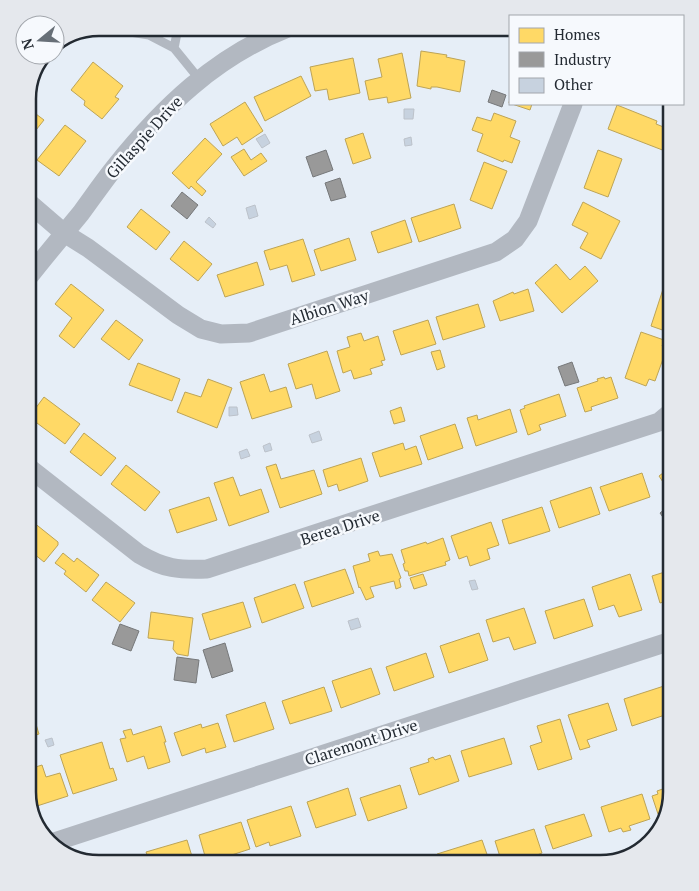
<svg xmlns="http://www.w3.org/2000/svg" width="699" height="891" viewBox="0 0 699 891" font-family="'PT Serif',serif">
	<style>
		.homes { fill: #ffd966; stroke: #bda456 }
		.industry { fill: #999; stroke: #76787a }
		.building { fill: #c7d2df; stroke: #bcc2ca }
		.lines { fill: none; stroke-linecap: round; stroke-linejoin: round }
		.lane { stroke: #b2b8c1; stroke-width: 9 }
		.street { stroke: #b2b8c1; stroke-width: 19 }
		.labels { text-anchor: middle; stroke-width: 5; stroke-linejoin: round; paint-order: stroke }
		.street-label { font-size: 16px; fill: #232a32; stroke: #f6f9fd }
		.rim { fill: none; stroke: #232a32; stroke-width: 2.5 }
	</style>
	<rect width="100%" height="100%" fill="#e6eef7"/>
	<path class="homes" d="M421 51 447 55 446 57 465 61 460 92 437 87H431V89L417 86Z
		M402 53 411 98 388 103 387 97 369 100 365 81 382 77 378 59Z
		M353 58 360 93 329 100 327 89 315 91 310 67Z
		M93 62 123 86 115 97 119 99 102 119 84 105 85 101 71 90Z
		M301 76 311 96 265 121 254 97Z
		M510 98V104H532L530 110 509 103Z
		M245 102 263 131 242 145 237 137 223 146 210 124Z
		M617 105 657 121 656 124 671 130V135L665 151 608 129Z
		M28 108 44 120 28 140Z
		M494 113 516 121 510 137 520 141 512 163 504 160 503 162 477 151 483 134 472 130 477 117 491 121Z
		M65 125 86 141 59 176 37 160Z
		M363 133 371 158 353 164 345 139Z
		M205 138 222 154 196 182 206 191 202 196 191 186 189 189 172 173Z
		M244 149 251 160 261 153 267 161 244 176 231 157Z
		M598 150 622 159 608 197 584 188Z
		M484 162 507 171 492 209 470 200Z
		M583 202 620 221 601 259 580 248 588 233 572 225Z
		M454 204 461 228 419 242 411 218Z
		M141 209 170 232 156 250 127 227Z
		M405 220 412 242 378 253 371 232Z
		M349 238 356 260 321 271 314 250Z
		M671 238V250L668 249Z
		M303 239 315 275 292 282 287 265 270 270 264 251Z
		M184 241 212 264 198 281 170 259Z
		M257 262 264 285 225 297 217 275Z
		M556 264 570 280 585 266 598 281 562 313 535 283Z
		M671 269V281L668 280Z
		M665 283 671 285V333L651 326Z
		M71 284 104 310 74 348 59 336 72 318 55 304Z
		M528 289 534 311 500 321 493 301 513 292 514 294Z
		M478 304 485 327 443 340 436 317Z
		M116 320 143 340 129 360 101 339Z
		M428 320 436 344 401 355 393 331Z
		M641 332 664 340 662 346 667 348 655 381 649 379 646 386 625 378Z
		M361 333 364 341 378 336 385 360 381 361 383 365 370 369 372 374 354 379 351 370 343 373 337 351 350 347 347 337Z
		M440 350 445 367 437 370 431 352Z
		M327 351 340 391 316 399 312 384 296 389 288 364Z
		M138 363 180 379 172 401 129 385Z
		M264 374 270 392 286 387 292 407 252 419 240 382Z
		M604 377 605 379 611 377 618 398 591 407 592 410 585 412 577 388 598 381 597 379Z
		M208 379 232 388 217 428 177 412 185 392 201 397Z
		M28 388 36 395 28 406Z
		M559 394 566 416 539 425 541 430 528 435 520 410 525 408 524 406Z
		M44 397 80 424 65 444 29 417Z
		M401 407 405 421 394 424 390 411Z
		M510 409 517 432 476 446 467 418 477 415 478 420Z
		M455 424 463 448 428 460 420 436Z
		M84 433 116 458 101 476 70 452Z
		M403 443 405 450 416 446 422 464 380 477 372 453Z
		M361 458 368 481 339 491 337 484 328 487 323 470Z
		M276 464 281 479 314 470 322 494 280 508 266 467Z
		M126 465 160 492 145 511 111 484Z
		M671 467V494L659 476Z
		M642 473 650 497 609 511 600 487Z
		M233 477 240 496 261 489 269 512 229 526 214 483Z
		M591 487 600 514 559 528 550 501Z
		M209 497 217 520 177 533 169 510Z
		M542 507 550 531 509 544 502 520Z
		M28 518 58 542V545L44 562 28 549Z
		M491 522 499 545 487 549 490 559 470 566 467 556 459 559 451 536Z
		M443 538 450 560 445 562 446 565 409 576 408 571H405L403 564 405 563 401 550 426 542 427 544Z
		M378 551 380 556 392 554 401 578 399 579 401 587 396 589 394 581 370 587 374 597 366 600 360 587 359 588 353 566 370 561 368 554Z
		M63 553 74 562 77 558 99 575 86 592 64 574 66 571 55 563Z
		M345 569 354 593 312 607 304 582Z
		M671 570V600L660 603 652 576Z
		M423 574 427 585 414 589 410 578Z
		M630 574 642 610 619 617 614 605 599 610 592 587Z
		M106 582 135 603 120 622 92 600Z
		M295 584 304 608 262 623 254 598Z
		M584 599 593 626 554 639 545 611Z
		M243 602 251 627 210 640 202 614Z
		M524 608 536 643 514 650 509 637 493 642 486 620Z
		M151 612 193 618 188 656 177 654 173 649 174 641 148 638Z
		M479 633 488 660 449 673 440 646Z
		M426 653 434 677 394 691 386 667Z
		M371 668 380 694 341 708 332 681Z
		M667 685 671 699V713L632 726 624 699Z
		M324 687 332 711 290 724 282 701Z
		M265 702 274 729 234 742 226 715Z
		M608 703 617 730 587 740 590 747 580 750 568 715Z
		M31 708 39 734 28 738V709Z
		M560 719 572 759 538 770 530 746 542 742 537 726Z
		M218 723 226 747 206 753 205 748 182 756 174 733 201 724 202 728Z
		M161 726 166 742H164L170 762 148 769 144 756 127 762 120 739 126 738 123 731 131 729 133 735Z
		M504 738 512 764 469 777 461 751Z
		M102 742 110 769 113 768 117 780 73 794 60 755Z
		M450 755 459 781 419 795 410 768 429 762 428 759 433 757 435 760Z
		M42 765 46 777 60 773 68 796 37 806 36 803 31 804 28 792V780L32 779 29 769Z
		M400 785 407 808 368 821 360 798Z
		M671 786 666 813 658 814 652 796 658 794 657 791Z
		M348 788 356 815 316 828 307 802Z
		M642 794 650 819 629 826 631 830 623 832 621 828 609 832 601 807Z
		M291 806 301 836 270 846 269 842 256 847 247 820Z
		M584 814 592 836 553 849 545 826Z
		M241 822 250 849 207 863 199 835Z
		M534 829 542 853 532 857V859L519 863H515V862L502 863 495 841Z
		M187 840 194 863H150L146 852Z
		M482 840 490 863H441L437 854Z
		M134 857 136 863H115L121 861Z"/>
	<path class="industry" d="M492 90 506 95 502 107 488 102Z
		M326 150 333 170 313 177 306 157Z
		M340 178 346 197 331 201 325 183Z
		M182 192 198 205 187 219 171 206Z
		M572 362 579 382 565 386 558 367Z
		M671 504V529L660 513Z
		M120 624 139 631 131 651 112 644Z
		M225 643 233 671 212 678 203 650Z
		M177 657 199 660 196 683 174 680Z"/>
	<path class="building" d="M404 109H414L413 119H404Z
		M265 134 270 143 262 148 256 139Z
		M411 137 412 145 405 146 404 139Z
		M255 205 258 216 249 219 246 208Z
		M209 217 216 224 213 228 205 222Z
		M229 407H237L238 415 229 416Z
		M319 431 322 440 312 443 309 435Z
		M270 443 272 450 265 452 263 446Z
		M247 449 250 456 241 459 239 452Z
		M475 580 478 589 472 590 469 581Z
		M358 618 361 627 351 630 348 621Z
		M52 738 54 745 48 747 45 740Z"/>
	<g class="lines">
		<path class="lane" d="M178 28 174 48 200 80
			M83 33 124 31 149 35 174 48"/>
		<path class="street" d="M28 202 64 233 88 248 178 315 201 329 221 334 249 333 496 252 515 239 528 221 573 104
			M28 278C45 256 63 235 81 213 92 198 103 182 115 167 162 108 216 56 288 28
			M28 467 139 554C164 569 179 570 207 569L659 422 671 412
			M51 843 671 641"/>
	</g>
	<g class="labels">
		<g class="street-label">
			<text transform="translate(144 137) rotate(-48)" y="6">Gillaspie Drive</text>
			<text transform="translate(329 307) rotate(-18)" y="6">Albion Way</text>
			<text transform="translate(340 527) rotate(-18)" y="6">Berea Drive</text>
			<text transform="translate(361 742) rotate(-18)" y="6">Claremont Drive</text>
		</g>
	</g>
	<path d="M0 0H699V891H0ZM99 36H600A63 63 0 0 1 663 99V792A63 63 0 0 1 600 855H99A63 63 0 0 1 36 792V99A63 63 0 0 1 99 36Z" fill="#e5e8ed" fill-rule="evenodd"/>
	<path class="rim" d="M99 36H600A63 63 0 0 1 663 99V792A63 63 0 0 1 600 855H99A63 63 0 0 1 36 792V99A63 63 0 0 1 99 36Z"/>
	<rect x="509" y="15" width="175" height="90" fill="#f6f9fd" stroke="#a2a6ac"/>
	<rect x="519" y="28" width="25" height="15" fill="#ffd966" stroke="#a2a6ac"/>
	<text x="554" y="40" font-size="15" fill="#232a32">Homes</text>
	<rect x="519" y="52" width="25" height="15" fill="#999999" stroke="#a2a6ac"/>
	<text x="554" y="65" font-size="15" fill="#232a32">Industry</text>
	<rect x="519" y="78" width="25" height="15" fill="#c7d2df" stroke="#a2a6ac"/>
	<text x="554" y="90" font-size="15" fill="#232a32">Other</text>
	<g transform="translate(40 40) rotate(252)"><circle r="24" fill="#f6f9fd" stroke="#a2a6ac"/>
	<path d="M0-4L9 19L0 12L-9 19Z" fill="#676f77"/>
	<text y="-8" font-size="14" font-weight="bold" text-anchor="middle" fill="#232a32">N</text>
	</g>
</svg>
